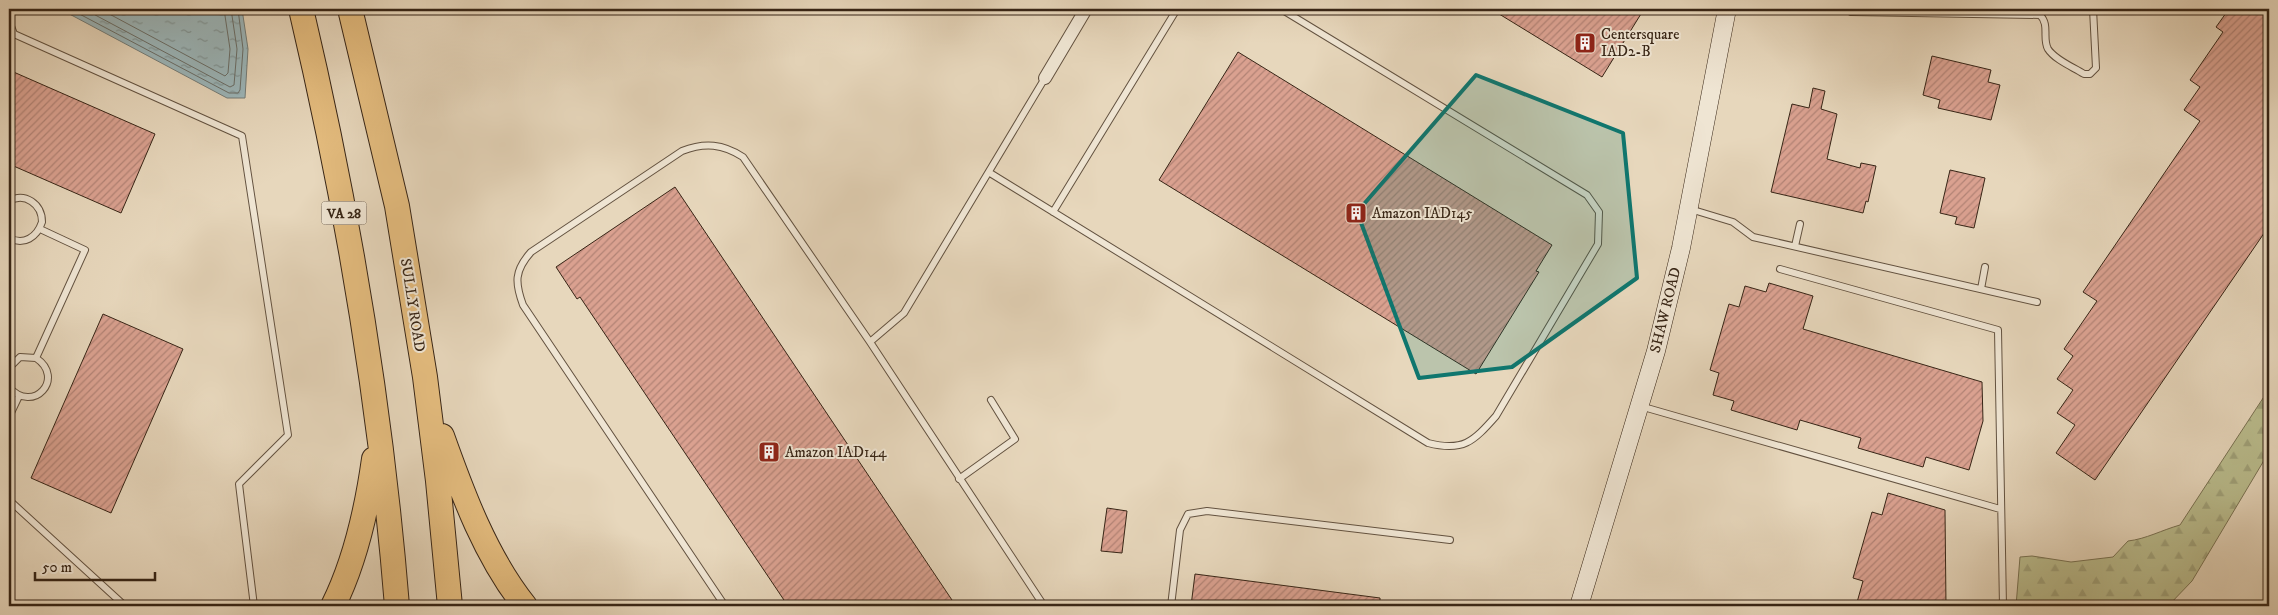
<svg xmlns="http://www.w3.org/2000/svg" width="2278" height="615" viewBox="0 0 2278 615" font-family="'IM FELL DW Pica',serif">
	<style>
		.forest { fill: url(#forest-firs); stroke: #787152 }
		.water { fill: url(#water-ripples); stroke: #747d79 }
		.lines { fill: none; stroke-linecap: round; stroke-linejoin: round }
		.shore { stroke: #6a6e68; stroke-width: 1 }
		.building { fill: url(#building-hatch); stroke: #372516 }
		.service-casing { stroke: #635240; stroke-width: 8 }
		.minor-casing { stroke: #635240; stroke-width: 14 }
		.secondary-casing { stroke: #372516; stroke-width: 19 }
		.motorway-casing { stroke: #372516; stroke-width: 26 }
		.service { stroke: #efe5d3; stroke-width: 6 }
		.minor { stroke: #efe5d3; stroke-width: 12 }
		.secondary { stroke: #efe5d3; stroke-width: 18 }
		.motorway { stroke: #e4bc7e; stroke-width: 24 }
		.marked { fill: #0f766e; fill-opacity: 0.2; stroke: #0f766e; stroke-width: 4; stroke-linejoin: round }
		.labels { text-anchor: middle; stroke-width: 4; stroke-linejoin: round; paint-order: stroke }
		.shield { fill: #efe5d3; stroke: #6e5f4f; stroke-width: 1 }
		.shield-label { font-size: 14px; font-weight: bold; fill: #372516 }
		.poi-label { font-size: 15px; fill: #372516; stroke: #efe5d3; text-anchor: start }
		.street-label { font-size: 15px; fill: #372516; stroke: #efe5d3 }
	</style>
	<defs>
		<pattern id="forest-firs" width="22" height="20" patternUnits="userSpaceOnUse" patternTransform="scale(1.25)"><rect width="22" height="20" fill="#babd8e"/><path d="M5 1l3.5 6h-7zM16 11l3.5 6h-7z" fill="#a0a27a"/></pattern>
		<pattern id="water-ripples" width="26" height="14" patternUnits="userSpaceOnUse" patternTransform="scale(1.25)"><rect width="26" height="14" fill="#9cb7bb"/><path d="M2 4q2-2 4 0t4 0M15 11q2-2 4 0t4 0" fill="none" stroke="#809597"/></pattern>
		<pattern id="building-hatch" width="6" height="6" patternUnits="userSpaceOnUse" patternTransform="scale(1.25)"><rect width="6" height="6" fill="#daa190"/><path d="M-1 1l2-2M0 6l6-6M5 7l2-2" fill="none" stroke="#b28375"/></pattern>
	</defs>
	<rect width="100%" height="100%" fill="#e7d7bc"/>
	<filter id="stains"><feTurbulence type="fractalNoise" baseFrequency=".004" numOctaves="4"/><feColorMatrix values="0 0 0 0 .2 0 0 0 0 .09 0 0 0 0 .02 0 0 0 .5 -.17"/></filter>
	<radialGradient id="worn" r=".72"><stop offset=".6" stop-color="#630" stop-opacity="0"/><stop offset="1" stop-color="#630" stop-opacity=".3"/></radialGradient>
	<path class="forest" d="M2269 389V452L2192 581 2168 606H2016L2020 557 2032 556 2071 562 2113 557 2128 541C2146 539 2162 530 2180 525Z"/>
	<path class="water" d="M60 9H242L248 49 245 98H227Z"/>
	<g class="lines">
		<path class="shore" d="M70 9 229 93H238L240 90 243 49 238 9
			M84 9 230 87 234 85 237 49 231 9
			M100 9 225 76 228 73 230 49 224 9"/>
	</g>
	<path class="building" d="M1491 9H1644L1602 77Z
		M2229 9H2269V226L2095 480 2056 453 2075 425 2057 413 2073 390 2057 379 2073 356 2064 349 2097 301 2083 292 2200 121 2184 110 2200 87 2190 80 2223 32 2216 27Z
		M1238 52 1552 245 1536 271 1539 272 1476 374 1159 180Z
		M1932 56 1991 70 1988 82 2000 85 1991 120 1938 108 1940 100 1923 95Z
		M9 70 155 134 121 213 9 164Z
		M1813 88 1825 91 1821 109 1837 114 1827 159 1860 168 1861 163 1876 166 1868 202 1866 201 1863 213 1771 192 1792 104 1809 108Z
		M1950 170 1985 178 1974 228 1955 224 1957 217 1940 213Z
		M675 187 956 606H788L580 297 577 299 556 267Z
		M1769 283 1813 296 1803 329 1982 382 1983 421 1969 470 1926 457 1923 467 1858 448 1861 438 1800 420 1797 430 1731 410 1734 401 1713 395 1719 373 1710 370 1729 304 1739 307 1745 286 1766 292Z
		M103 314 183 349 111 513 31 478Z
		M1888 493 1945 510 1946 606H1856L1863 581 1853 578 1872 512 1882 515Z
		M1107 508 1127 511 1122 553 1101 551Z
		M1195 574 1380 598V606H1191Z"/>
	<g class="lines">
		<g class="service-casing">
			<path id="service" d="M1846 9 1851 12 2040 15C2050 25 2042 38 2048 49 2055 60 2073 67 2084 74H2090L2096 68 2093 9
				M9 21 14 34 242 136 288 435 239 484 254 606
				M990 173 1428 443C1463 452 1473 442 1496 416L1598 244 1599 212 1587 195 1281 9
				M9 201C25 192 42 204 42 222 37 237 24 246 9 238
				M1690 209 1733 222 1753 237 2037 302
				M1053 212 1177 9
				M1795 246 1800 224
				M1780 269 1998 330 2003 606
				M1981 289 1985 267
				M870 342 1044 606
				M36 358 85 250 40 229
				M9 368 20 357 36 358C66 378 33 415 9 387
				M1640 406 2000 509
				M9 417 19 396
				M959 479 1015 439 991 400
				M9 500 125 606
				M725 606 523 305C515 283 514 271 531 252L682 151C705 142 723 144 743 157L870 342 904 313 1045 78
				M1171 606 1180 530 1188 514 1207 511 1450 540"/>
		</g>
		<g class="minor-casing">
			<path id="minor" d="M1045 78 1086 9"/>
		</g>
		<g class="secondary-casing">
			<path id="secondary" d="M1579 606 1656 351 1681 248 1727 9"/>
		</g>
		<g class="motorway-casing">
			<path id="motorway" d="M301 9C347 204 381 407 397 606
				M350 9 397 206 425 377 438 481 450 606
				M442 436C463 495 486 557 525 606
				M333 606C356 560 367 509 374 459"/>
		</g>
		<use href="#service" class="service"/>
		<use href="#minor" class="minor"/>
		<use href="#secondary" class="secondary"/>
		<use href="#motorway" class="motorway"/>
	</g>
	<path class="marked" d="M1476 75 1623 133 1637 278 1512 367 1419 378 1357 212Z"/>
	<defs>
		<g id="building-square" transform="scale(1.125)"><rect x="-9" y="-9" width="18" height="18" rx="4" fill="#8f2418" stroke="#efe5d3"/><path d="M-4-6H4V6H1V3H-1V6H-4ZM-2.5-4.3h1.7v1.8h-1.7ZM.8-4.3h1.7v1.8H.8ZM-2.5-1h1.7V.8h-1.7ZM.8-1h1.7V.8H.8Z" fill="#fff"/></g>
	</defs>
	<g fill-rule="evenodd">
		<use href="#building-square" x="1585" y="43"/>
		<use href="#building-square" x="1356" y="213"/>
		<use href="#building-square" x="769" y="452"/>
	</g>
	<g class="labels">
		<rect class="shield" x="321.5" y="201.5" width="45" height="23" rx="4"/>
		<g class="shield-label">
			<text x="344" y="218">VA 28</text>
		</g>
		<g class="poi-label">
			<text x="1601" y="39">Centersquare<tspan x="1601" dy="17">IAD2-B</tspan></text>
			<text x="1372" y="218">Amazon IAD145</text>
			<text x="785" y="457">Amazon IAD144</text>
		</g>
		<g class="street-label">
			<text transform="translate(413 305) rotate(81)" y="5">SULLY ROAD</text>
			<text transform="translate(1665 310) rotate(-76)" y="5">SHAW ROAD</text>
		</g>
	</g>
	<rect width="2278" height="615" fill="none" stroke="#e7d7bc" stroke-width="30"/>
	<rect x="10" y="10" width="2258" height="595" fill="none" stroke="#372516" stroke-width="2.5"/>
	<rect x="15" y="15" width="2248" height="585" fill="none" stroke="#372516"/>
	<path d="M35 572v8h120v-8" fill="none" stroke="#372516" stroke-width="2.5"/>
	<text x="42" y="572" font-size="15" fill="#372516" stroke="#efe5d3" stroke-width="4" paint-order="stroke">50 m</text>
	<rect width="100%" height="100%" filter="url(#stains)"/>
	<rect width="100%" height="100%" fill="url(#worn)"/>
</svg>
